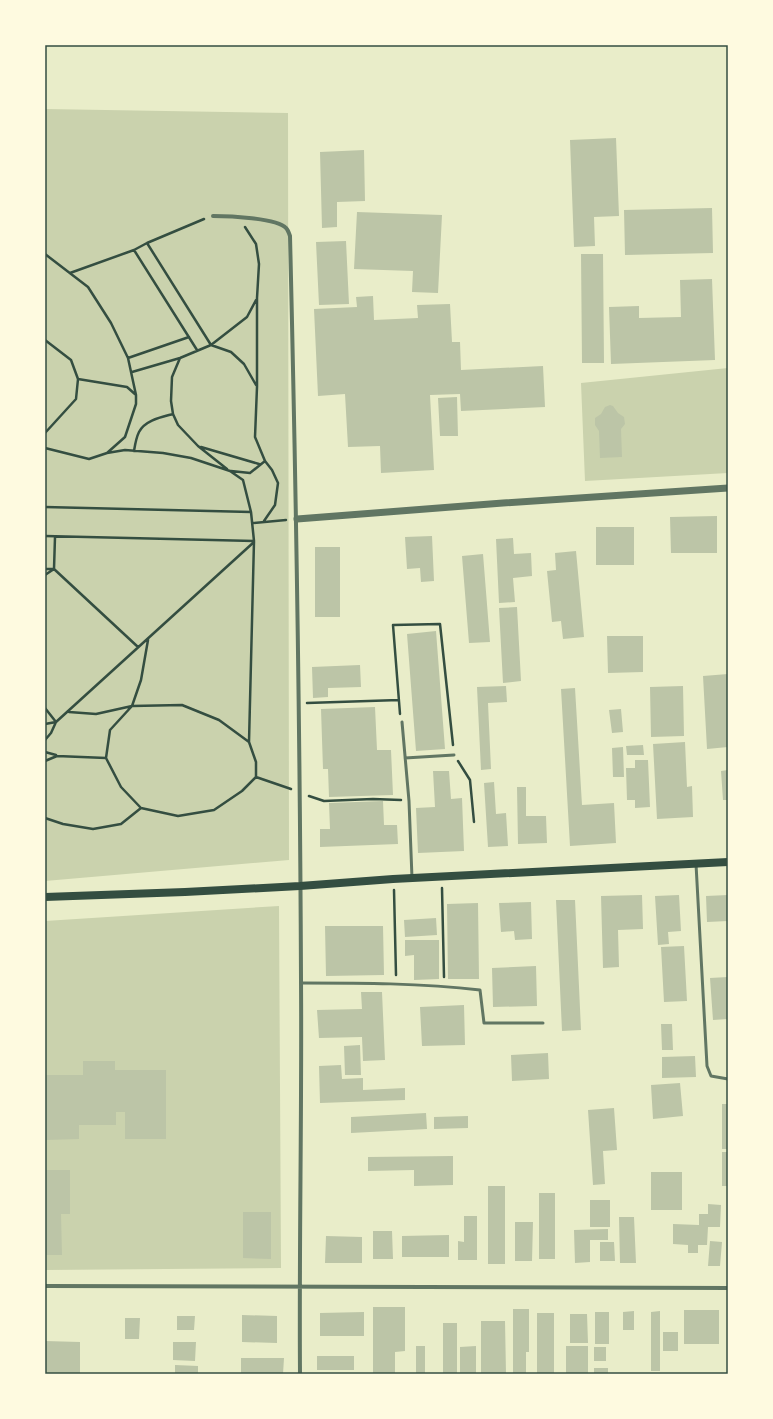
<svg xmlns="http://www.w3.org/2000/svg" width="773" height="1419" viewBox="0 0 773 1419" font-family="'Times New Roman',serif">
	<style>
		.green { fill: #cad2ad }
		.building { fill: #bcc5a7 }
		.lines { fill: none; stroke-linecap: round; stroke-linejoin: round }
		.path { stroke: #344e41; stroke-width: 2.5 }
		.service { stroke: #617663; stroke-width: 3 }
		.minor { stroke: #617663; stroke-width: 4 }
		.tertiary { stroke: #617663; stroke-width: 7 }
		.secondary { stroke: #344e41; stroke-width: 8 }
		.neatline { fill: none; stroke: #344e41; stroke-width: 1.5 }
	</style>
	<rect width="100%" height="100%" fill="#e9edc9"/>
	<path class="green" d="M45 109 288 113 289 860 45 881Z
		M728 368V473L585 481 581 383Z
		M279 906 281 1268 45 1270V921Z"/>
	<path class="building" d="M616 138 619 216 594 217 595 246 574 247 570 140Z
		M364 150 365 201 337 202V227L322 228 320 152Z
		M712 208 713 253 625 255 624 210Z
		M357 212 442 215 438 293 412 292 413 271 354 269Z
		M346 241 349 304 319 305 316 242Z
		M581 254H603L604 363H582Z
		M712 279 715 360 611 364 609 307 639 306V318L681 317 680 280Z
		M373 296 374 320 418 318 417 305 450 304 452 342H460L461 370 543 366 545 407 461 411 460 394 430 395 434 470 381 473 380 446 348 447 345 394 318 396 314 309 357 307 356 297Z
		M457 397 458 436H440L438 398Z
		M610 405 613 406 618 413 624 417 625 424 621 429 622 457 600 458 599 431 595 425V418L601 414 605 407Z
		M717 516V553H671L670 517Z
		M596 527H634V565H596Z
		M432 536 434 581 421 582 420 568 407 569 405 537Z
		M513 538 514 554 531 553 532 576 513 578 515 602 499 603 496 539Z
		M315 547H340V617H315Z
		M576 551 584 637 563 639 561 621 552 622 547 571 556 570 555 553Z
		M483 554 490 642 469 643 462 556Z
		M517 607 521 681 503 683 499 608Z
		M436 631 445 749 416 751 407 634Z
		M607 636H643V672L608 673Z
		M360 665 361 687 328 688V697L313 698 312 667Z
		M728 674V747L707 749 703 676Z
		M506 686 507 702 488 703 491 769 481 770 477 687Z
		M683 686 684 736 651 737 650 687Z
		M575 688 582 805 614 803 616 843 570 846 561 689Z
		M375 707 377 750H391L393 795 329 797 328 769H323L321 709Z
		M621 709 623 732 612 733 609 710Z
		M685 742 687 787 692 786 693 817 657 819 653 744Z
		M643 745 644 755H627L626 746Z
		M623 747 624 777H613L612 748Z
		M635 760H648L650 807 635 808V800H627L626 768H635Z
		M728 770V800H723L721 771Z
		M433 771H449L451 799 462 798 464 851 418 853 416 808 435 807Z
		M494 782 496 814 506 813 508 846 488 847 484 783Z
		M517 787H526V816H546L547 843 518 844Z
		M383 801 384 825H397L398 844 320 847V829H330L329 803Z
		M642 895 643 929 618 930 619 967 603 968 601 896Z
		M679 895 681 931 668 932 669 944 658 945 655 896Z
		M728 895V921L707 922 706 896Z
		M556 900H575L581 1030 562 1031Z
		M531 902 532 939 515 940 514 931 501 932 499 903Z
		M478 903 479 979H448L447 904Z
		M436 918 437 935 405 937 404 920Z
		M325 926H383L384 975 326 976Z
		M405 940H439V979L414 980V955L405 956Z
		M684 946 687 1001 664 1002 661 947Z
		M536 966 537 1006 493 1007 492 968Z
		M728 977V1019L713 1020 710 978Z
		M361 992H382L385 1060 363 1061 362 1037 319 1038 317 1010 362 1009Z
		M464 1005 465 1045 422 1046 420 1007Z
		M661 1024H672L673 1050H662Z
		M360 1045 361 1075H345L344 1046Z
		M548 1053 549 1079 512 1081 511 1055Z
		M695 1056 696 1077 662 1078V1057Z
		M83 1061H115V1070H166V1139H125V1112H116V1125H79V1139L45 1140V1075H83Z
		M341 1065 342 1079 363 1078V1090L405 1088V1100L320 1103 319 1066Z
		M680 1083 683 1116 653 1119 651 1085Z
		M722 1104H728V1149H722Z
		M614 1108 617 1150 603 1151 605 1184 593 1185 588 1110Z
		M426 1113 427 1129 351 1133V1117Z
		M468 1116V1128L434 1129V1117Z
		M722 1152H728V1186H722Z
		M453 1156V1185L414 1186V1170L368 1171V1157Z
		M45 1170H70V1214H61L62 1255H45Z
		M651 1172H682V1210H651Z
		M488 1186H505V1264H488Z
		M539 1193H555V1259H539Z
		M590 1200H610V1227H590Z
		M708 1204 721 1205 720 1227H708L707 1245H698V1253H688V1245L673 1244V1224L699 1225V1214H708Z
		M243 1212H271V1259L243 1258Z
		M464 1216H477V1260H458V1241L464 1242Z
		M619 1217H634L636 1263H620Z
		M515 1222H533L532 1261H515Z
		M608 1229V1240H590V1262L575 1263 574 1230Z
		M373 1231H392L393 1259H373Z
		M449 1235V1257H402V1236Z
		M326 1236 362 1237V1263H325Z
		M710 1241 722 1242 720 1266H708Z
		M600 1242H614L615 1261H600Z
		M373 1307H405V1351L395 1352V1374H373Z
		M513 1309H529V1352H526V1374H513Z
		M684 1310H719V1344H684Z
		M634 1311V1330H623V1312Z
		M660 1311V1371H651V1312Z
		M364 1312V1336H320V1313Z
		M595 1312H609V1344H595Z
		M537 1313H554V1374H537Z
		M570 1314H587L588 1343H570Z
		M242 1315 277 1316V1343L242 1342Z
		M177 1316H195L194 1330H177Z
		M125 1318H140L139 1339H125Z
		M481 1321H505L506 1374H481Z
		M443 1323H457V1374H443Z
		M663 1332H678V1351H663Z
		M45 1341 80 1342V1374H45Z
		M173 1342H196L195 1361 173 1360Z
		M416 1346H425V1374H416Z
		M476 1346V1374H460V1347Z
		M566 1346H588V1374H566Z
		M594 1347H606V1361H594Z
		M317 1356H354V1370H317Z
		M241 1358H284L283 1374H241Z
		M175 1365 198 1366V1374H175Z
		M594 1368H608V1374H594Z"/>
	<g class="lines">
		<path class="path" d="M245 227 256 244 259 264 257 298V387L255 437 265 461 272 470 278 483 275 505 264 521
			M147 243 211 345 231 352 244 364 256 385
			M134 250 197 350
			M45 254 88 287 111 323 128 358 136 395
			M70 273 134 250 147 243 204 219
			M45 340 71 360 78 379 76 399 45 433
			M128 358 189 337
			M180 358 172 377 171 401 173 414 178 425 198 446 227 469
			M132 372 180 358 211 345 247 317 256 300
			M78 379 127 387 136 395V404L125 437 107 453
			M201 447 259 464
			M45 448 89 459 107 453 125 450 163 453 191 458 230 471 243 480 251 512
			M134 451C135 445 136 438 139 432 145 420 162 417 173 414
			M231 471 250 473 265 461
			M45 507 251 512 254 541 45 536
			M253 523 286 520
			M45 569H54L138 647
			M45 575 54 569 55 537
			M307 703 399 700
			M45 708 56 722
			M69 712 96 714 132 706 141 680 148 640
			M400 714 393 625 440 624 453 745
			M45 724 56 722
			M45 740 51 733 56 722 254 542
			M45 752 56 755
			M45 761 57 756 106 758
			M458 761 470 780 474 822
			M256 777 291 789
			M309 796 324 801 373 799 401 800
			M141 808 121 787 106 758 110 730 132 706 182 705 219 720 249 742
			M45 818 63 824 93 829 121 824 141 808 178 816 214 810 242 791 256 777V762L249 742 254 541
			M442 888 444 977
			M394 890 396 975"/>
		<path class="service" d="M402 722 409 801 412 878
			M405 758 454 755
			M696 864 707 1066 711 1076 728 1079
			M301 983C361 983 420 983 480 990L484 1023H543"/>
		<path class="minor" d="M213 216C228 216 277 218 286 228 288 230 289 233 290 236 296 484 300 732 301 979 302 1111 299 1242 300 1374
			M45 1286 728 1288"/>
		<path class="tertiary" d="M297 519 503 503 728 488"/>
		<path class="secondary" d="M45 897 185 892 300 886 393 879 728 862"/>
	</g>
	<rect width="773" height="1419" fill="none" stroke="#fefae0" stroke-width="92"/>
	<rect x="46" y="46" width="681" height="1327" class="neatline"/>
</svg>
